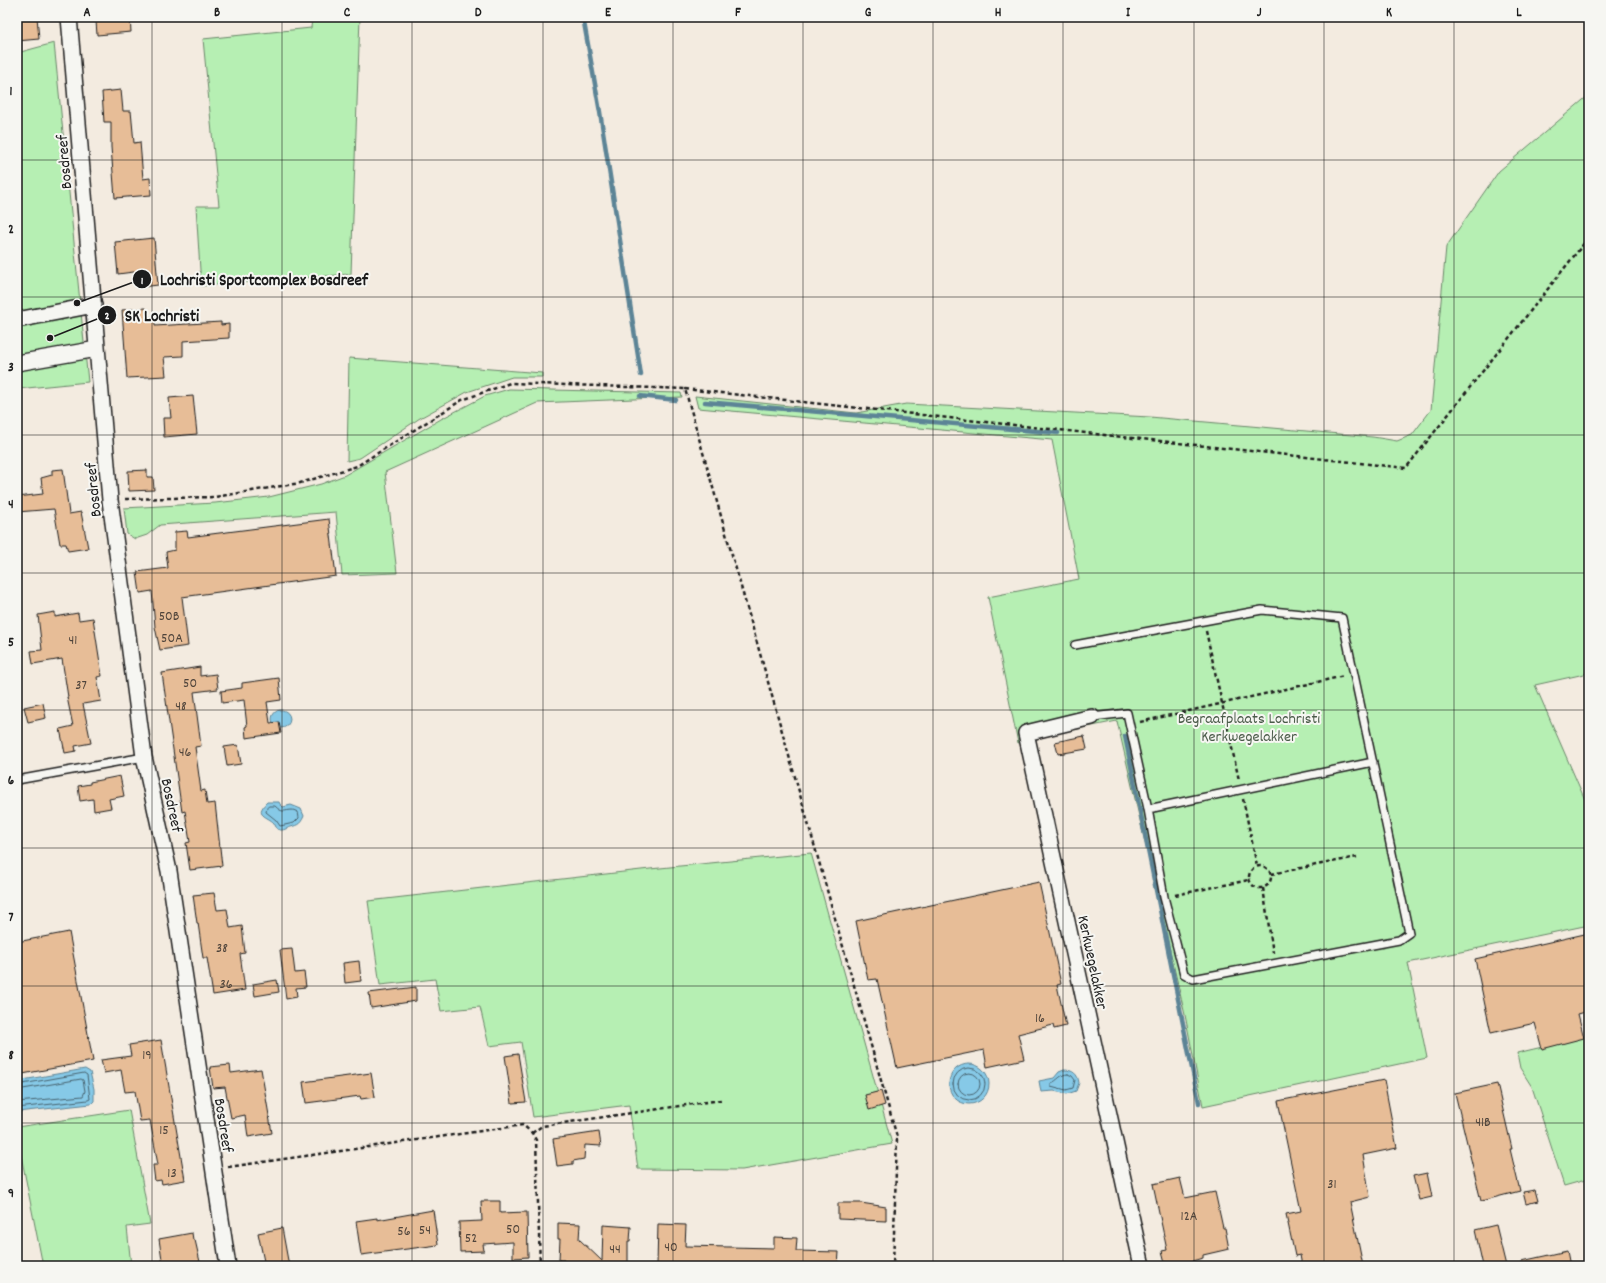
<svg xmlns="http://www.w3.org/2000/svg" width="1606" height="1283" viewBox="0 0 1606 1283" font-family="Dekko,sans-serif">
	<style>
		.green { fill: #b6efb3; stroke: #698668 }
		.water { fill: #86c9e7; stroke: #5c8496 }
		.lines { fill: none; stroke-linecap: round; stroke-linejoin: round }
		.shore { stroke: #46616d; stroke-width: 1 }
		.stream { stroke: #5c8496; stroke-width: 4.5 }
		.building { fill: #e7bd97; stroke: #1c1c1c }
		.lane-casing { stroke: #1c1c1c; stroke-width: 10 }
		.street-casing { stroke: #1c1c1c; stroke-width: 18 }
		.path { stroke: #1c1c1c; stroke-width: 2.5; stroke-dasharray: 4 3; stroke-linecap: butt }
		.lane { stroke: #f6f6f2; stroke-width: 7 }
		.street { stroke: #f6f6f2; stroke-width: 15 }
		.grid { fill: none; stroke: #1c1c1c; stroke-width: 1; stroke-opacity: 0.55 }
		.labels { text-anchor: middle; stroke-width: 4; stroke-linejoin: round; paint-order: stroke }
		.number-label { font-size: 14px; fill: #4f443b }
		.street-label { font-size: 16px; fill: #1c1c1c; stroke: #f6f6f2 }
		.park-label { font-size: 16px; fill: #4a5b49; stroke: #f6f6f2 }
		.leader { fill: none; stroke: #1c1c1c; stroke-width: 1.5 }
		.callout-dot { fill: #1c1c1c; stroke: #f6f6f2; stroke-width: 1.5 }
		.mark-label { font-size: 12px; text-anchor: middle; font-weight: bold; fill: #fff }
		.callout-label { font-size: 17px; text-anchor: middle; font-weight: bold; fill: #1c1c1c; stroke: #f6f6f2; stroke-width: 4; stroke-linejoin: round; paint-order: stroke }
		.neatline { fill: none; stroke: #1c1c1c; stroke-width: 1.5 }
		.grid-label { font-size: 13px; text-anchor: middle; font-weight: bold; fill: #1c1c1c }
	</style>
	<rect width="100%" height="100%" fill="#f3ebe0"/>
	<filter id="ink" filterUnits="userSpaceOnUse"><feTurbulence type="fractalNoise" baseFrequency=".025" numOctaves="2"/><feDisplacementMap in="SourceGraphic" scale="8" xChannelSelector="R" yChannelSelector="G"/><feConvolveMatrix kernelMatrix="1 2 1 2 8 2 1 2 1" color-interpolation-filters="sRGB"/></filter>
	<g filter="url(#ink)">
		<path class="green" d="M312 17H360L351 274 201 286 196 206H219L203 39 311 28Z
			M54 43 88 382 17 389V53Z
			M1589 95V673L1535 685 1589 809V925L1408 963 1427 1058 1203 1106 1185 1015 1117 721 1033 738 1018 743 988 597 1079 579 1052 440 698 408 695 396 856 413 906 404 1150 417 1373 437 1397 441 1412 435 1431 410 1446 247 1499 171Z
			M349 358 542 373V377H512L467 392 420 418 360 458 347 461Z
			M509 389 681 393 682 397 537 403 385 472 397 573 342 575 336 512 160 525 147 535 135 539 127 534 124 508 215 503 269 497 321 484 345 475 441 419 485 396Z
			M811 853 892 1144 742 1170 638 1169 629 1105 533 1117 521 1042 489 1046 480 1007 441 1011 435 979 380 985 368 901 650 869Z
			M1589 1036V1179L1564 1186 1532 1087 1520 1068 1517 1053Z
			M129 1110 150 1224 127 1227 131 1266H43L17 1135V1127Z"/>
		<path class="water" d="M272 719a9 9 0 1 1 18 0a9 9 0 1 1-18 0Z
			M267 802H279L280 804 283 807 291 805 301 809 304 816C300 826 296 825 288 828 283 830 282 831 277 829 276 827 275 825 274 823 268 816 253 816 267 802Z
			M949 1084a20 20 0 1 1 40 0a20 20 0 1 1-40 0Z
			M85 1069 90 1072 94 1089V1101L91 1104 17 1112V1081Z
			M1064 1070C1073 1070 1078 1074 1079 1083L1076 1091 1067 1094 1054 1091 1041 1092 1039 1081 1054 1078 1059 1072Z"/>
		<g class="lines">
			<path class="shore" d="M269 806H275C283 814 284 810 293 810L298 812 299 818 294 823 280 826 276 820 266 812 267 808Z
				M953 1084a16 16 0 1 1 32 0a16 16 0 1 1-32 0Z
				M958 1084a11 11 0 1 1 22 0a11 11 0 1 1-22 0Z
				M1068 1074 1072 1076 1075 1080 1073 1088 1066 1090 1051 1086V1083C1058 1081 1060 1074 1068 1074Z
				M17 1085 84 1073 87 1075 90 1099 88 1100 17 1108
				M17 1090 81 1079 83 1080 85 1091 83 1096 17 1102"/>
			<path class="stream" d="M583 17 600 112 641 375
				M640 396 676 400
				M705 402 1058 433
				M1125 736 1199 1103"/>
		</g>
		<path class="building" d="M17 17H37L39 39 17 41Z
			M99 17H130L131 32 97 35 96 21 99 20Z
			M121 90 123 111H131L134 143 140 142 143 179 150 178 151 195 115 198 111 147V122H104L102 92Z
			M154 238 158 285 142 287 141 271 118 274 115 242Z
			M146 308 147 317H155V326L221 322V325L229 324V338L183 341V356L164 357 166 376 127 378 122 310Z
			M193 396 197 434 164 437 163 418H171L169 398Z
			M63 469 69 514 81 512 88 548 68 551 66 544H60L54 509 17 512V497L43 494 41 478 52 475V470Z
			M147 470V477H153L154 490 129 491 128 471Z
			M329 519 336 576 182 597 188 646 160 650 155 627 152 591 140 593 137 572 168 568 166 552 175 550V532L187 531 188 537Z
			M55 612V617L78 613 79 620 93 618 102 676 97 677 101 701 83 704 91 743 75 746 76 751 65 753 60 729 73 726 67 697H68L62 659 33 664 31 651 42 650 38 615Z
			M200 667V676L216 674 218 689 194 692 201 746 195 747 201 791 205 790 207 804 215 803 222 866 190 870 186 843 190 842 185 811 182 812 162 673Z
			M279 678 281 700 267 702 270 723 279 722 281 733 246 738 245 727 247 726 244 700 222 703 221 691 242 688V683Z
			M43 703 46 718 28 722 24 707Z
			M1084 736 1087 749 1058 754 1055 742Z
			M238 745 241 764 227 766 224 747Z
			M120 776 124 796 109 799 111 808 94 811 93 799 80 801 78 786 90 784V782Z
			M1039 882 1061 984 1057 985 1066 1026 1054 1029 1053 1025 1018 1034 1024 1059 987 1067 984 1050 897 1068 877 979 868 980 856 921Z
			M214 893 217 910 227 909 230 928 242 926 245 953 240 954 245 990 213 995 207 958H203L198 923H197L193 895Z
			M69 932 93 1061 17 1075V942Z
			M1589 933V1011L1578 1014 1584 1038 1542 1049 1535 1023 1491 1033 1475 959Z
			M292 949 295 973 304 972 306 987 296 988 297 997 286 999 280 950Z
			M359 961 361 981 345 983 343 963Z
			M277 980 279 992 255 996 253 984Z
			M416 987V1001L371 1008 369 993Z
			M161 1040 185 1180 162 1184 161 1180 155 1181 153 1165H158L150 1120 140 1121 135 1091 125 1092 121 1070 104 1073 101 1060 131 1056 129 1045Z
			M518 1054 526 1102 512 1103 505 1056Z
			M230 1065 231 1073 261 1069 272 1133 248 1137 245 1115 231 1118 225 1087 213 1088 210 1067Z
			M371 1073 375 1097 361 1099 360 1096 306 1103 303 1082Z
			M1384 1080 1397 1148 1363 1155 1370 1197 1350 1202 1363 1266H1302L1300 1255 1295 1256 1286 1214 1301 1211 1278 1101Z
			M1497 1084 1512 1149H1510L1520 1191 1481 1201 1455 1093Z
			M881 1091 885 1105 869 1110 865 1095Z
			M599 1132 601 1146 585 1145 584 1159 573 1161V1164L557 1166 553 1139Z
			M1427 1173 1432 1197 1419 1200 1413 1176Z
			M1180 1178 1185 1198 1215 1192 1223 1228H1225L1229 1249 1203 1255V1258L1192 1261 1194 1266H1166L1162 1251 1167 1250 1153 1184Z
			M1535 1190 1538 1201 1526 1204 1523 1192Z
			M481 1201H500V1213L527 1212 528 1257 513 1258V1242L483 1244 484 1251 460 1252 459 1222 482 1221Z
			M838 1203H861L886 1207V1221L838 1219Z
			M433 1210 438 1245 361 1255 356 1221 377 1218V1220Z
			M558 1223 580 1224 579 1239 602 1261 603 1225 631 1227 630 1241H628V1266H564V1260H559L560 1239H558Z
			M658 1224 686 1225 685 1246 774 1248V1237L797 1238 796 1251 839 1252 838 1266H657Z
			M1496 1225 1506 1266H1483L1475 1230Z
			M282 1228 289 1266H265L258 1233Z
			M192 1233 193 1240H195L200 1262 180 1266H163L159 1239Z
			M1567 1251 1570 1266H1523L1522 1261Z"/>
		<g class="lines">
			<g class="lane-casing">
				<path id="lane" d="M1075 645 1262 610 1342 618 1409 933 1399 940 1193 979 1184 974 1164 897 1148 809 1127 713 1092 717
					M17 780 144 757
					M1148 809 1373 762"/>
			</g>
			<g class="street-casing">
				<path id="street" d="M69 17 110 500 144 757 169 871 228 1266
					M17 320 94 305
					M17 363 97 349
					M1092 717 1026 733 1142 1266"/>
			</g>
			<path class="path" d="M685 389 1406 468 1589 237
				M125 499 215 497 300 483 357 466 462 400 510 383 685 389 897 1137 893 1266
				M1206 631 1239 780
				M1140 722 1344 676
				M1243 799 1257 866
				M1249 877a11 11 0 1 1 22 0a11 11 0 1 1-22 0Z
				M1271 874 1357 857
				M1263 888 1273 953
				M1175 895 1249 880
				M532 1133 542 1126 721 1100
				M228 1167 523 1125 532 1133 536 1140 540 1266"/>
			<use href="#lane" class="lane"/>
			<use href="#street" class="street"/>
		</g>
	</g>
	<path class="grid" d="M152 17V1266M282 17V1266M412 17V1266M543 17V1266M673 17V1266M803 17V1266M933 17V1266M1063 17V1266M1194 17V1266M1324 17V1266M1454 17V1266M17 160H1589M17 297H1589M17 435H1589M17 573H1589M17 710H1589M17 848H1589M17 986H1589M17 1123H1589"/>
	<g class="labels">
		<g class="number-label">
			<text x="169" y="620">50B</text>
			<text x="172" y="642">50A</text>
			<text x="73" y="644">41</text>
			<text x="190" y="687">50</text>
			<text x="81" y="689">37</text>
			<text x="181" y="710">48</text>
			<text x="185" y="756">46</text>
			<text x="222" y="952">38</text>
			<text x="226" y="988">36</text>
			<text x="1040" y="1022">16</text>
			<text x="147" y="1059">19</text>
			<text x="1483" y="1126">41B</text>
			<text x="164" y="1134">15</text>
			<text x="172" y="1177">13</text>
			<text x="1332" y="1188">31</text>
			<text x="1189" y="1220">12A</text>
			<text x="513" y="1233">50</text>
			<text x="425" y="1234">54</text>
			<text x="404" y="1235">56</text>
			<text x="471" y="1242">52</text>
			<text x="671" y="1251">40</text>
			<text x="615" y="1253">44</text>
		</g>
		<g class="street-label">
			<text transform="translate(63 162) rotate(-95)" y="6">Bosdreef</text>
			<text transform="translate(92 490) rotate(-96)" y="6">Bosdreef</text>
			<text transform="translate(173 805) rotate(78)" y="6">Bosdreef</text>
			<text transform="translate(1094 962) rotate(78)" y="6">Kerkwegelakker</text>
			<text transform="translate(225 1125) rotate(81)" y="6">Bosdreef</text>
		</g>
		<g class="park-label">
			<text x="1249" y="723">Begraafplaats Lochristi<tspan x="1249" dy="18">Kerkwegelakker</tspan></text>
		</g>
	</g>
	<path class="leader" d="M77 303L142 279M50 338L107 315"/>
	<g class="callout-dot">
		<circle cx="77" cy="303" r="4"/>
		<circle cx="50" cy="338" r="4"/>
		<circle cx="142" cy="279" r="10"/>
		<circle cx="107" cy="315" r="10"/>
	</g>
	<g class="mark-label">
		<text x="142" y="284">1</text>
		<text x="107" y="319">2</text>
	</g>
	<g class="callout-label">
		<text x="264" y="285">Lochristi Sportcomplex Bosdreef</text>
		<text x="162" y="321">SK Lochristi</text>
	</g>
	<rect width="1606" height="1283" fill="none" stroke="#f6f6f2" stroke-width="44"/>
	<rect x="22" y="22" width="1562" height="1239" class="neatline"/>
	<g class="grid-label">
		<text x="87" y="16">A</text>
		<text x="217" y="16">B</text>
		<text x="347" y="16">C</text>
		<text x="478" y="16">D</text>
		<text x="608" y="16">E</text>
		<text x="738" y="16">F</text>
		<text x="868" y="16">G</text>
		<text x="998" y="16">H</text>
		<text x="1128" y="16">I</text>
		<text x="1259" y="16">J</text>
		<text x="1389" y="16">K</text>
		<text x="1519" y="16">L</text>
		<text x="11" y="95">1</text>
		<text x="11" y="233">2</text>
		<text x="11" y="371">3</text>
		<text x="11" y="508">4</text>
		<text x="11" y="646">5</text>
		<text x="11" y="784">6</text>
		<text x="11" y="921">7</text>
		<text x="11" y="1059">8</text>
		<text x="11" y="1197">9</text>
	</g>
</svg>
